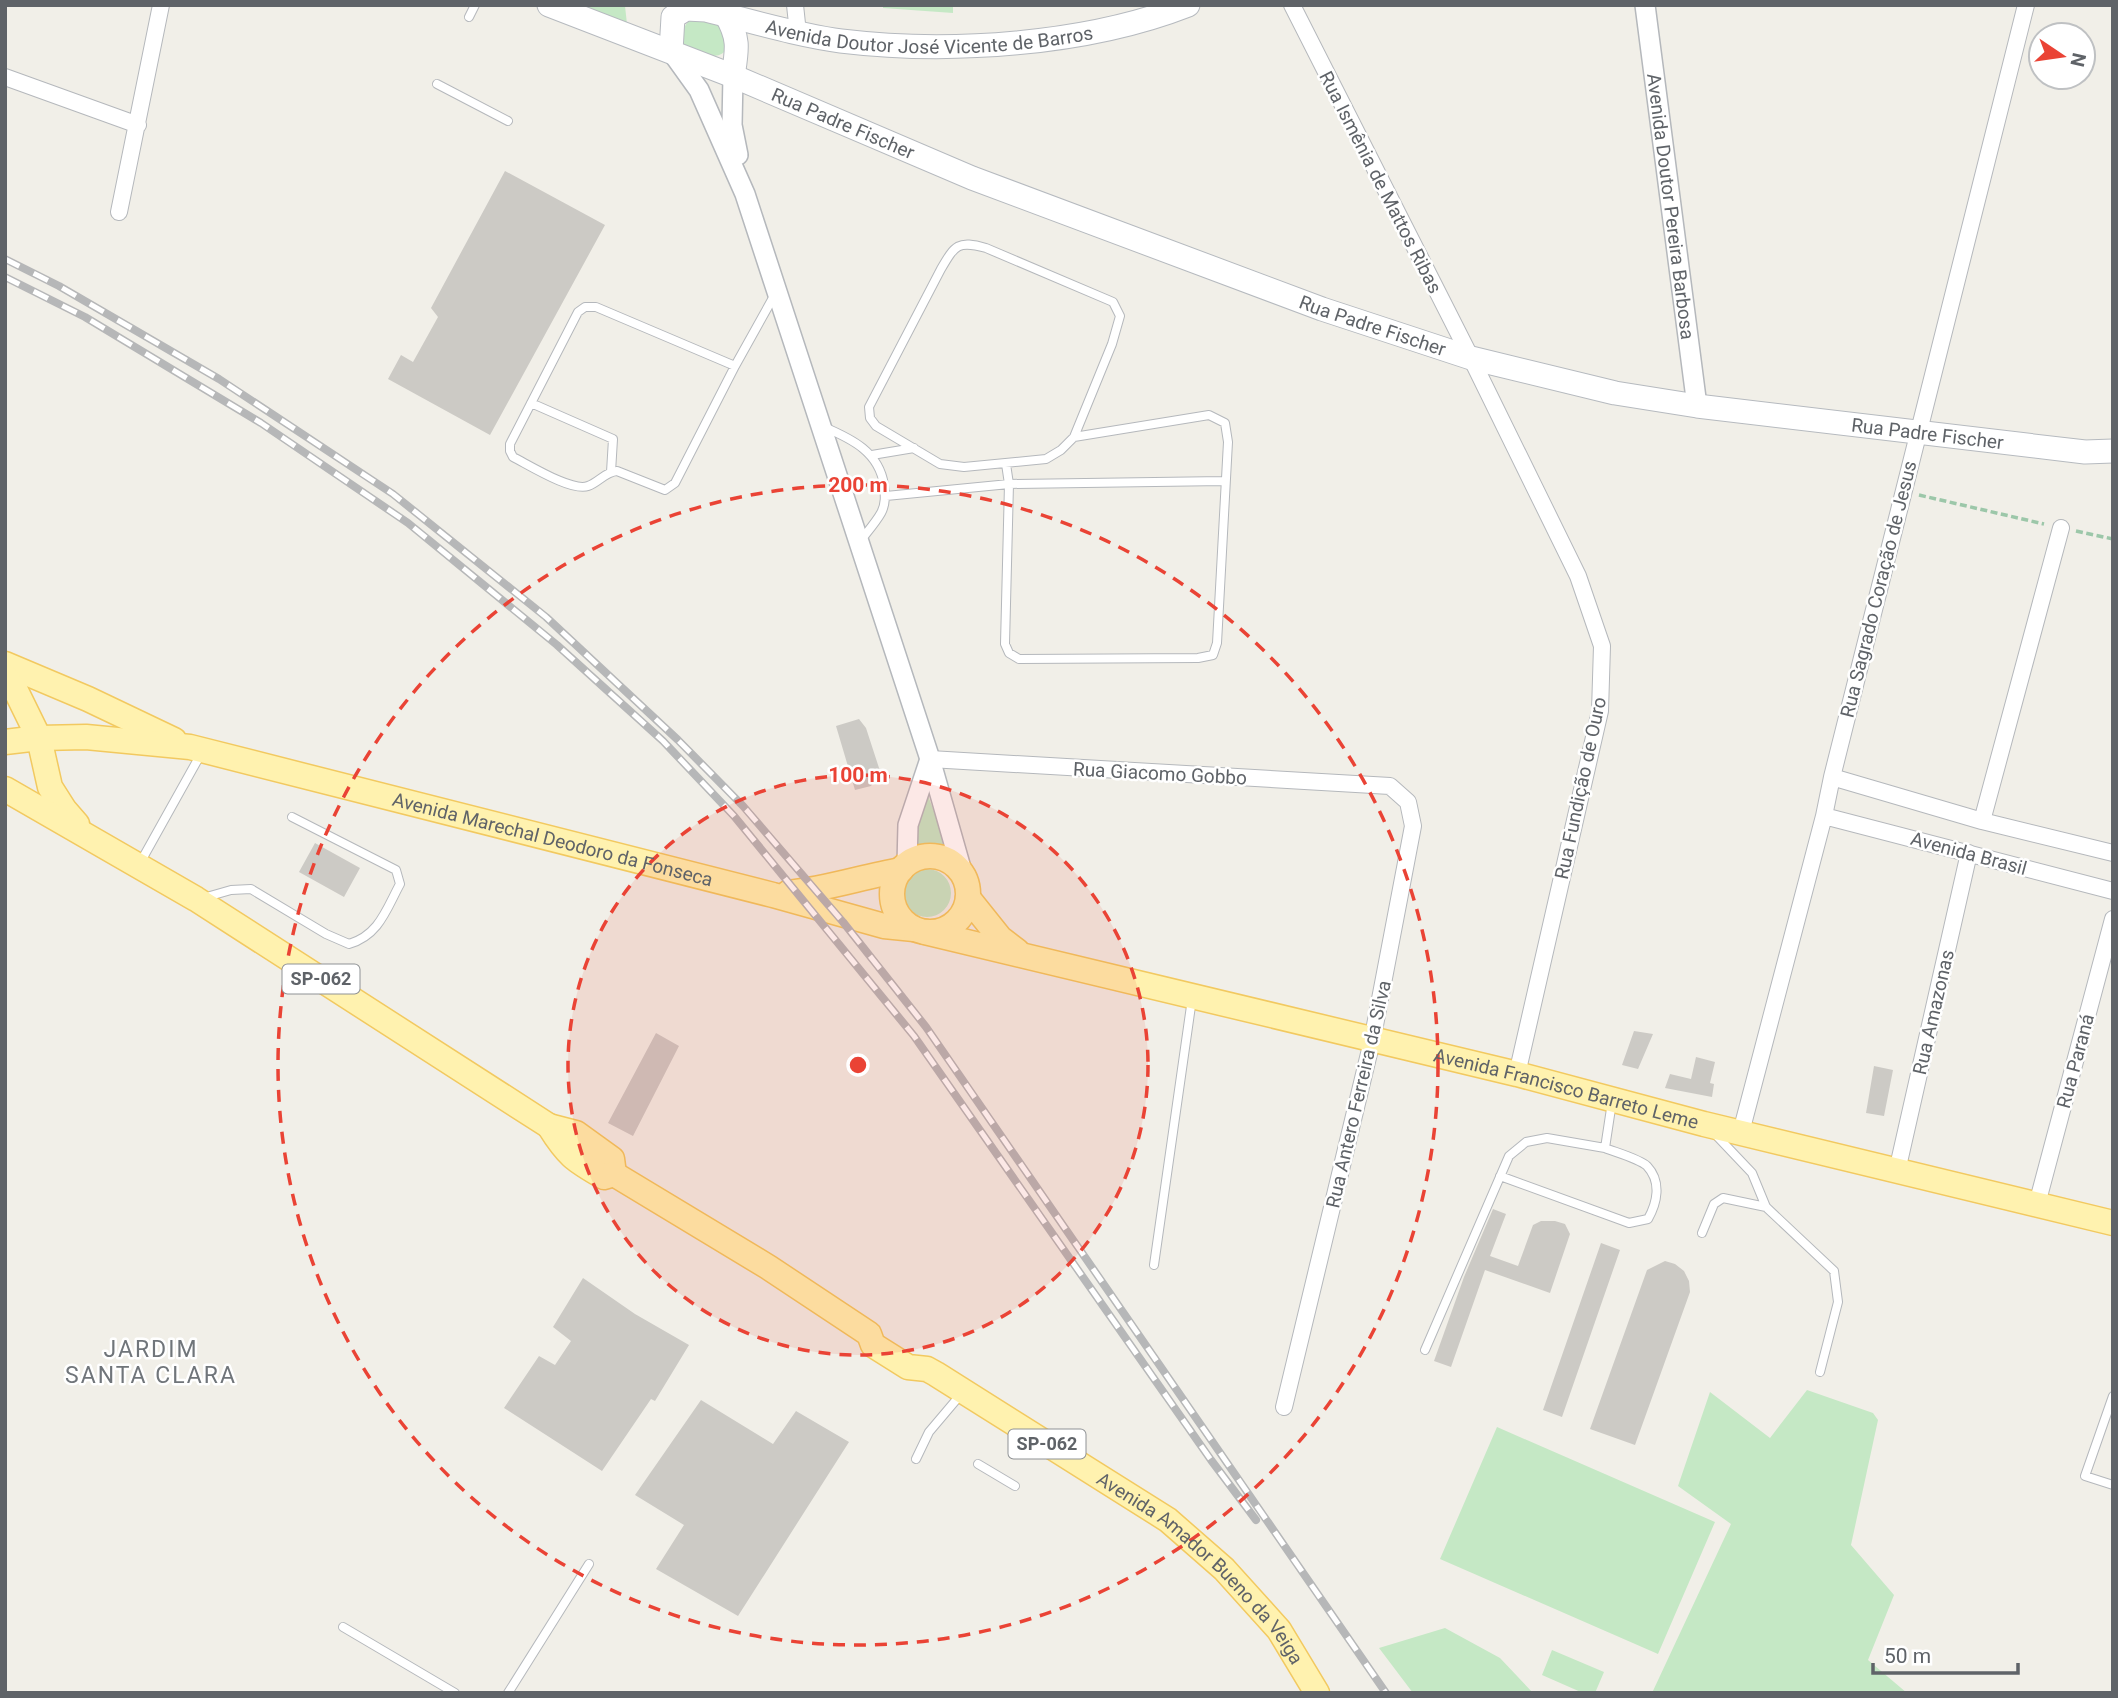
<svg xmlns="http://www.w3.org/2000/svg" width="2118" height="1698" viewBox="0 0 2118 1698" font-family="Roboto,sans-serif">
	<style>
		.green { fill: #c5e8c5 }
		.building { fill: #cccac5 }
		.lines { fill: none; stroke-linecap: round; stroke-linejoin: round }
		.service-casing { stroke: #b5b8bc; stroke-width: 10 }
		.minor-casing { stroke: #b5b8bc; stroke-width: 18 }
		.tertiary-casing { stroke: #b5b8bc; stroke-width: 22 }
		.secondary-casing { stroke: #b6babf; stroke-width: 25 }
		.primary-casing { stroke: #f2c960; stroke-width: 27 }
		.path { stroke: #9cc7a9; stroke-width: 3.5; stroke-dasharray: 7 3.5; stroke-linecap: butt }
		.service { stroke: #fff; stroke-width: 8 }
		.minor { stroke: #fff; stroke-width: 16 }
		.tertiary { stroke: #fff; stroke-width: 19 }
		.secondary { stroke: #fff; stroke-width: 23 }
		.primary { stroke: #fff2af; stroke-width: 24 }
		.rail-casing { stroke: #b6b7b8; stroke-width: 8 }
		.rail { stroke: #fff; stroke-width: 5; stroke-dasharray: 16; stroke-linecap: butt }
		.ring { fill: none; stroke: #ea4335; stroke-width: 3.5; stroke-dasharray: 12 9 }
		.labels { text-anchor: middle; stroke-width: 5; stroke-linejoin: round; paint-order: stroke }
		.shield { fill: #fff; stroke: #8f9295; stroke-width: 2 }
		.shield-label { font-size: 18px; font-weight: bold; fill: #5f6368 }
		.street-label { font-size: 19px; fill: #5f6368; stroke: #fff }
		.quarter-label { font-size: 23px; letter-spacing: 2px; fill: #70757a; stroke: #fff }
		.centre { fill: #ea4335; stroke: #fff; stroke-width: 3.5 }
		.ring-label { font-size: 21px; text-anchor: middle; font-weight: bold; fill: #ea4335; stroke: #fff; stroke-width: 5; stroke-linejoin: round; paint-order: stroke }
	</style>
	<rect width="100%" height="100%" fill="#f1efe8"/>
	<path class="green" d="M575 5 625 6 627 24Z
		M883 5H953V13L883 8Z
		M694 19 706 20 723 28 726 50C716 63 696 51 683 47 681 35 682 23 694 19Z
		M927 793 950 854 929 849H910Z
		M903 893a24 24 0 1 1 48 0a24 24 0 1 1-48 0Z
		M1807 1390 1873 1413 1878 1420 1851 1545 1894 1595 1868 1660 1907 1693H1652L1731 1524 1678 1486 1710 1392 1770 1438Z
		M1497 1427 1715 1522 1658 1654 1440 1559Z
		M1445 1628 1500 1658 1533 1693H1413L1379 1648Z
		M1552 1650 1604 1672 1595 1693H1583L1542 1675Z"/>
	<path class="building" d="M505 171 605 225 490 435 388 379 401 355 413 362 438 317 431 308Z
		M859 719 866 728 880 771 871 786 855 790 836 726Z
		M315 843 360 868 344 897 299 872Z
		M1634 1031 1653 1034 1638 1069 1622 1065Z
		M656 1033 679 1046 633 1136 608 1123Z
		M1696 1057 1715 1062 1710 1083 1714 1084 1712 1097 1665 1088 1670 1074 1691 1079Z
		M1874 1066 1893 1070 1884 1116 1866 1113Z
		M1493 1209 1506 1214 1490 1256 1518 1266 1533 1225 1541 1221H1555L1565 1224 1570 1234 1550 1293 1485 1270 1451 1367 1434 1361 1464 1277Z
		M1601 1243 1620 1250 1562 1417 1543 1410Z
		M1665 1261 1675 1264 1684 1271 1689 1281 1690 1292 1635 1445 1590 1429 1647 1270Z
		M583 1278 635 1314 689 1345 655 1401 651 1399 602 1471 504 1408 539 1356 555 1365 571 1341 553 1327Z
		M701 1400 773 1444 796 1411 849 1442 738 1616 656 1569 684 1525 635 1495Z"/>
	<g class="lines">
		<g class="service-casing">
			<path id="service" d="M469 17 475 5
				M437 84 508 121
				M735 366 596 307H585L578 312 510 444V451L513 457C529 465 572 492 588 486 599 482 605 472 617 471L665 490 675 483 735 366 774 296
				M531 403 613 439 611 472
				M824 427C852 439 879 452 884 485 885 495 886 504 881 513 876 522 868 531 861 540
				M872 455 914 448
				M1006 464 1009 484 1005 644 1009 653 1019 659 1198 658 1213 655 1217 643 1228 442 1225 423 1209 415 1074 437 1061 450 1046 459 964 467 940 464 876 426 870 418 869 407 941 269C955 245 958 240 986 248L1113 302 1120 316 1112 344 1074 437
				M886 496 1009 484 1224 481
				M140 863 202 752
				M203 898 231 890 251 889 326 934 349 944C379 935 386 910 400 884L396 870 292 817
				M1714 1133 1752 1173 1766 1207 1834 1271 1838 1302 1820 1372
				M1500 1176 1629 1223 1648 1219C1657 1203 1662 1182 1647 1166 1640 1159 1615 1152 1605 1148
				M1702 1233 1714 1204 1723 1198 1766 1207
				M1154 1265 1192 999
				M1425 1350 1509 1156 1526 1142 1547 1138 1605 1148 1612 1102
				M2113 1396 2085 1476 2113 1485
				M916 1459 929 1432 962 1393
				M978 1464 1015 1486
				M343 1627 455 1693
				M508 1693 589 1564"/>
		</g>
		<g class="minor-casing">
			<path id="minor" d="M795 5 798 33
				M1292 5 1471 358 1578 576 1602 646 1600 711 1517 1074
				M5 77 138 125
				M119 212 161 5
				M930 759 1390 786 1408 802 1413 826 1372 1041 1284 1407
				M1832 777 1982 821 2113 853
				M1824 816 2113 891
				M1982 821 2061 528
				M1741 1132 1824 816 1832 777 2026 5
				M1897 1171 1969 853
				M2037 1204 2113 919"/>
		</g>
		<g class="tertiary-casing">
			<g id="tertiary">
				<path id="s1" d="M1645 5 1697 406"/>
				<path d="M671 51 699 90 745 194 930 759 963 875"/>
				<path d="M733 76 732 125 738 155"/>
				<path d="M907 864 908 825 930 759"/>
			</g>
		</g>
		<g class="secondary-casing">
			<g id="secondary">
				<path id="s2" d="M549 5 733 76 972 178 1322 309 1471 358 1615 393 1697 406 2085 452 2113 451"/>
				<path d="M726 15C740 39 737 50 733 76"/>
				<path id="s3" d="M671 51 673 17 686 9 706 10C751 21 796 35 841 41 949 54 1086 45 1188 5"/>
			</g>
		</g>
		<g class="primary-casing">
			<g id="primary">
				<path d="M5 664 88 699 174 740"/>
				<path d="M5 676 16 691 39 738 50 787 64 809 77 824"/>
				<path id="s4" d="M5 742 39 738 86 737 190 747 773 895 884 926 914 929"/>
				<path d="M5 789 196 899 549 1126 576 1133 612 1159 614 1174"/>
				<circle cx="930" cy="894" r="38"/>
				<path d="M788 893C827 889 862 877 901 870"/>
				<path d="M968 898 1000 938 1017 951"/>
				<path id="s5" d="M925 932 1517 1074 1704 1124 2113 1223"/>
				<path d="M549 1126C567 1155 574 1160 604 1177L614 1174"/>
				<path id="s6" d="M614 1174 768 1267 869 1334 873 1345 908 1367 927 1369 936 1374 1168 1520 1224 1569 1279 1630 1317 1693"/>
			</g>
		</g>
		<path class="path" d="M1919 495 2044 524
			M2076 531 2113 539"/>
		<use href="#service" class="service"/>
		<use href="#minor" class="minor"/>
		<use href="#tertiary" class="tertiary"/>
		<use href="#secondary" class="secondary"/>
		<use href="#primary" class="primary"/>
		<g class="rail-casing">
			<path id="rail" d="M5 259 59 286 219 379 393 494 546 617 678 740 743 806 843 922 926 1027 1386 1693
				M5 277 85 317 261 423 408 523 557 645 663 741 734 816 914 1036 1211 1460 1256 1520"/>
		</g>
		<use href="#rail" class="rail"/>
	</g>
	<circle cx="858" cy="1065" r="290" fill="#ea4335" fill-opacity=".12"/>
	<g class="ring">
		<circle cx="858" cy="1065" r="290"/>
		<circle cx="858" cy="1065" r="580"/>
	</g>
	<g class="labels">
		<g class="shield">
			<rect x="282.5" y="964.5" width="77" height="29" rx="5"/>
			<rect x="1008.5" y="1429.5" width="77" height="29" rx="5"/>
		</g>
		<g class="shield-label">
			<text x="321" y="985">SP-062</text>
			<text x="1047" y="1450">SP-062</text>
		</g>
		<g class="street-label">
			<text dy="7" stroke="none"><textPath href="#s3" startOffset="296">Avenida Doutor José Vicente de Barros</textPath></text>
			<text dy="7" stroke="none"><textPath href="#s2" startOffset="317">Rua Padre Fischer</textPath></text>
			<text transform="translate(1381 182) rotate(63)" y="7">Rua Ismênia de Mattos Ribas</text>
			<text dy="7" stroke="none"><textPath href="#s1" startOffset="203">Avenida Doutor Pereira Barbosa</textPath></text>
			<text dy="7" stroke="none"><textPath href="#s2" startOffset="884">Rua Padre Fischer</textPath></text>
			<text dy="7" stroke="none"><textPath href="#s2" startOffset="1451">Rua Padre Fischer</textPath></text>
			<text transform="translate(1878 589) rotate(-76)" y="7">Rua Sagrado Coração de Jesus</text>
			<text transform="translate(1160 773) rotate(3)" y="7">Rua Giacomo Gobbo</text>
			<text transform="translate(1580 788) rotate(-78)" y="7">Rua Fundição de Ouro</text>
			<text dy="7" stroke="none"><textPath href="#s4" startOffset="560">Avenida Marechal Deodoro da Fonseca</textPath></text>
			<text transform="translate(1969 853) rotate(15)" y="7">Avenida Brasil</text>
			<text transform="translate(1933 1012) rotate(-77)" y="7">Rua Amazonas</text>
			<text transform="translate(2075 1061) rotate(-75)" y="7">Rua Paraná</text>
			<text dy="7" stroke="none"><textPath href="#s5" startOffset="660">Avenida Francisco Barreto Leme</textPath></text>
			<text transform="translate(1358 1094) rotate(-77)" y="7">Rua Antero Ferreira da Silva</text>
			<text dy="7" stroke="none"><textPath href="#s6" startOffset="714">Avenida Amador Bueno da Veiga</textPath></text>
		</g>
		<g class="quarter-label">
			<text x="151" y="1357">JARDIM<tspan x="151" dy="26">SANTA CLARA</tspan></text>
		</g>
	</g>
	<circle cx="858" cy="1065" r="10" class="centre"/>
	<g class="ring-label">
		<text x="858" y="492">200 m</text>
		<text x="858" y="782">100 m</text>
	</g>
	<rect width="2118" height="1698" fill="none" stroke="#5f6368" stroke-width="14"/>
	<g transform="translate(2062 56) rotate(103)"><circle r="33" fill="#ffffff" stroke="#bfc1c3" stroke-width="2"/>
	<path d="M0-5L12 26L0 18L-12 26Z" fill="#ea4335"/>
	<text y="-10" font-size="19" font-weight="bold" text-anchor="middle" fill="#5f6368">N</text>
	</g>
	<path d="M1873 1663v10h145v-10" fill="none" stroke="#5f6368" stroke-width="3.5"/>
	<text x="1884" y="1663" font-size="21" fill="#5f6368" stroke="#ffffff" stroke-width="5" paint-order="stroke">50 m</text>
</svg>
